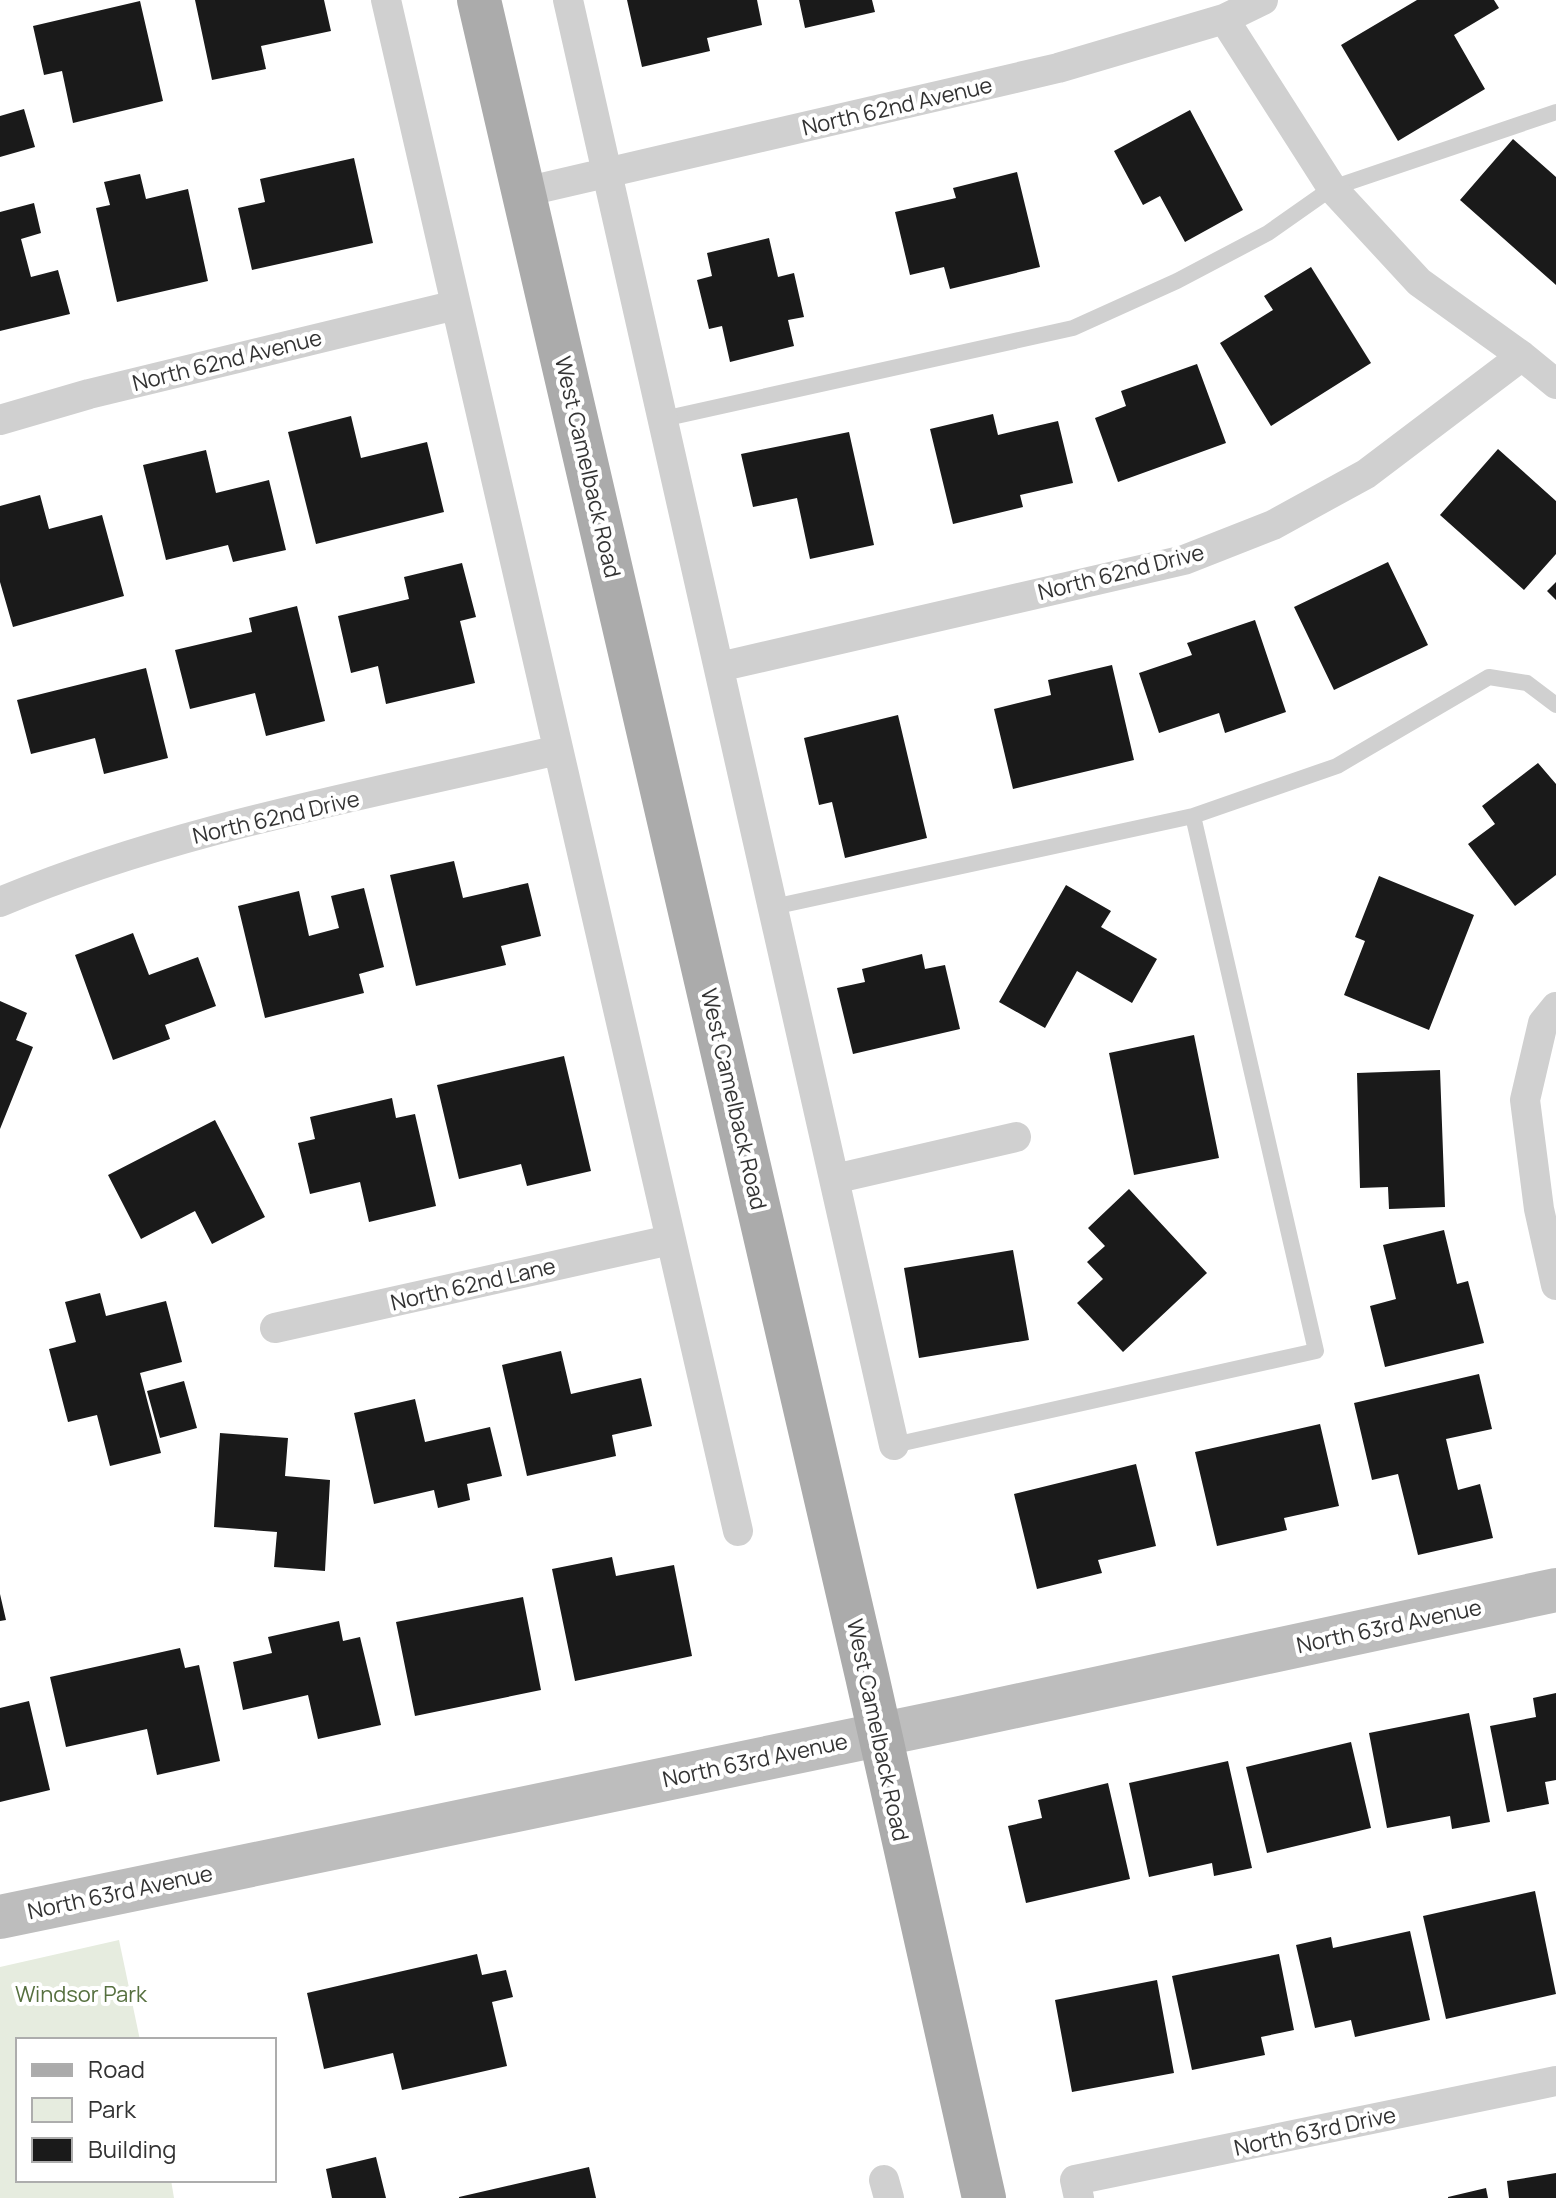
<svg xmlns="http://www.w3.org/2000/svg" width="1556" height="2198" viewBox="0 0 1556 2198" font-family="Manrope,sans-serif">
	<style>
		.green { fill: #e6ecdf }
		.building { fill: #1a1a1a }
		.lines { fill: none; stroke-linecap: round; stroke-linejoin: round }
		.lane { stroke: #d0d0d0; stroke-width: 16 }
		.street { stroke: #d0d0d0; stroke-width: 30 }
		.secondary { stroke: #bdbdbd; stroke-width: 44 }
		.primary { stroke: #ababab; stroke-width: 44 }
		.labels { text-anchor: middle; stroke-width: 8; stroke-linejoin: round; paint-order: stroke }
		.street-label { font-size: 22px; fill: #333; stroke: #fff }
		.park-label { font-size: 22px; fill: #56703f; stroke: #fff }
	</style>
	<rect width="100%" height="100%" fill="#fff"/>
	<path class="green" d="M119 1940 140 2040H18V2180H171L174 2198H0V1967Z"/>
	<path class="building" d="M195 0H324L331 31 261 46 266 69 212 80Z
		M627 0H757L762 25 707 38 710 51 642 67Z
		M799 0H872L875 12 805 28Z
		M1417 0H1494L1499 8 1454 35 1485 89 1398 141 1341 45Z
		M140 1 163 101 73 123 62 71 44 75 33 26Z
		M24 109 35 147 0 157V116Z
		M1190 110 1243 210 1185 242 1160 196 1143 205 1114 151Z
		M1513 139 1556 177V285L1460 200Z
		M354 158 373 243 252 270 238 208 265 202 260 179Z
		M1017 172 1040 267 950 289 944 267 910 275 895 212 956 198 953 188Z
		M140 174 146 199 188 189 208 281 117 302 96 208 110 205 104 182Z
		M34 203 41 233 21 239 31 277 58 270 70 314 0 331V212Z
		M769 238 778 277 794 273 804 317 788 320 794 346 730 362 722 326 709 329 697 280 712 276 707 253Z
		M1311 267 1371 363 1271 426 1220 343 1273 310 1264 296Z
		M1197 364 1226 443 1118 482 1095 418 1126 406 1121 391Z
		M993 414 998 435 1058 421 1073 483 1020 495 1023 507 953 524 930 429Z
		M351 416 361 458 427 442 444 512 316 544 288 432Z
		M849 432 874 545 810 559 797 498 753 507 741 454Z
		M1498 449 1556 501V554L1524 590 1440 515Z
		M206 450 216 493 269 480 286 550 233 562 228 545 166 560 143 465Z
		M40 495 49 529 102 515 124 596 13 627 0 582V506Z
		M1388 562 1428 645 1334 690 1294 607Z
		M462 563 476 617 460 621 475 683 386 704 378 666 351 673 338 616 409 599 404 577Z
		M1556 582V600L1547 591Z
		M297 606 325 721 266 736 255 693 190 709 175 650 252 632 249 618Z
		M1255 620 1286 712 1225 733 1219 713 1159 733 1139 673 1192 655 1187 643Z
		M1112 665 1134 760 1013 789 994 709 1051 695 1048 680Z
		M146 668 168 758 104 774 95 738 31 754 17 700Z
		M898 715 927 838 845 858 832 802 819 805 804 738Z
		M1538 763 1556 784V875L1515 906 1468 844 1495 824 1482 806Z
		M454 861 463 898 528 883 541 936 501 946 506 965 416 986 390 875Z
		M1379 876 1474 915 1429 1030 1344 995 1365 941 1355 937Z
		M1066 885 1111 911 1101 927 1157 959 1132 1003 1077 971 1045 1028 999 1002Z
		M364 888 384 967 359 974 364 993 265 1018 238 906 299 891 309 936 339 928 331 896Z
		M133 933 149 975 198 957 216 1006 165 1025 170 1039 113 1060 75 955Z
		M922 954 925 969 945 965 960 1029 853 1054 837 988 865 982 862 969Z
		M0 1001 27 1013 16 1040 33 1047 0 1129Z
		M1194 1035 1219 1158 1134 1175 1109 1053Z
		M564 1056 591 1171 527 1186 521 1164 459 1179 437 1085Z
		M1440 1070 1445 1207 1389 1209 1388 1187 1360 1188 1357 1073Z
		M392 1098 396 1118 415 1114 436 1206 369 1222 360 1182 310 1194 298 1143 315 1139 310 1117Z
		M215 1120 265 1217 212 1244 195 1211 141 1239 108 1175Z
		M1129 1189 1207 1273 1123 1352 1077 1303 1103 1279 1087 1262 1105 1246 1088 1228Z
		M1444 1230 1457 1284 1468 1281 1484 1343 1385 1367 1370 1306 1396 1299 1383 1245Z
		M1013 1250 1029 1340 919 1358 904 1268Z
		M100 1293 106 1316 166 1301 182 1362 140 1373 161 1453 110 1466 97 1415 68 1422 49 1349 76 1342 65 1302Z
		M561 1351 571 1394 641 1378 652 1426 612 1435 616 1456 527 1476 502 1365Z
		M1479 1374 1492 1429 1446 1439 1458 1490 1480 1484 1493 1538 1418 1555 1398 1474 1372 1480 1354 1403Z
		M184 1381 197 1428 160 1438 147 1391Z
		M415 1399 425 1442 490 1427 502 1476 467 1484 470 1500 438 1508 434 1490 374 1504 354 1413Z
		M1320 1424 1339 1506 1284 1518 1287 1530 1217 1546 1195 1452Z
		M220 1433 288 1438 285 1476 330 1480 325 1571 274 1567 277 1532 214 1527Z
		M1136 1464 1156 1546 1098 1560 1102 1573 1037 1589 1014 1494Z
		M612 1557 616 1576 674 1565 692 1656 575 1681 552 1569Z
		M0 1594 6 1620 0 1621Z
		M523 1597 541 1690 415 1716 396 1622Z
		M339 1621 343 1641 360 1637 381 1725 318 1739 308 1695 243 1710 233 1662 272 1653 268 1637Z
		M180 1648 185 1668 199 1665 220 1761 157 1775 147 1729 66 1747 50 1677Z
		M1556 1693V1780L1545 1782 1549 1804 1507 1812 1490 1726 1536 1717 1533 1698Z
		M29 1701 50 1790 0 1802V1708Z
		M1469 1713 1490 1822 1452 1829 1450 1816 1387 1828 1369 1733Z
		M1351 1742 1371 1828 1267 1853 1246 1767Z
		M1228 1761 1252 1868 1214 1876 1212 1863 1149 1877 1129 1783Z
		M1108 1783 1130 1879 1026 1903 1008 1826 1042 1818 1038 1800Z
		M1535 1891 1556 1994 1446 2019 1423 1916Z
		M1410 1931 1430 2020 1355 2037 1351 2020 1315 2028 1296 1945 1331 1937 1333 1948Z
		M477 1954 482 1975 506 1970 513 1997 492 2002 507 2066 402 2090 393 2053 324 2069 307 1993Z
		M1279 1954 1294 2030 1261 2037 1265 2055 1192 2070 1172 1976Z
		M1157 1980 1174 2073 1072 2092 1055 2000Z
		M376 2157 386 2198H332L326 2169Z
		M589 2167 596 2198H459V2197Z
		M1556 2173V2198H1509L1507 2181Z
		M1486 2188 1488 2198H1448V2197Z"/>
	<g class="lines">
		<path class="lane" d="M663 419 1073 328 1177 281 1268 233 1332 188 1556 112
			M773 907 1193 816 1337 766 1489 677 1527 683 1556 705
			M894 1445 1316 1351 1193 816"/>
		<path class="street" d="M386 0 738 1531
			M568 0 894 1445
			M1224 19 1332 188 1419 282 1522 356 1556 384
			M524 192 1058 68 1224 19 1263 0
			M0 420 89 394 456 305
			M719 667 1184 560 1273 525 1366 474 1522 356
			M0 902C176 828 372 794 558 750
			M1556 1007 1543 1023 1525 1100 1539 1209 1556 1285
			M834 1179 1016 1137
			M275 1328 670 1240
			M884 2180 889 2198
			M1079 2198 1075 2180 1556 2081"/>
		<path class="secondary" d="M0 1917 960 1718 1556 1590"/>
		<path class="primary" d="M479 0 867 1676 984 2198"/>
	</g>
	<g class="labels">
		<g class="street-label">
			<text transform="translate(897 106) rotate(-13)" y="8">North 62nd Avenue</text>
			<text transform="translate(227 360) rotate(-14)" y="8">North 62nd Avenue</text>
			<text transform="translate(588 467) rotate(77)" y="8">West Camelback Road</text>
			<text transform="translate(1121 572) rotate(-14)" y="8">North 62nd Drive</text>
			<text transform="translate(276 817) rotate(-13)" y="8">North 62nd Drive</text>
			<text transform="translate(734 1099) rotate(77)" y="8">West Camelback Road</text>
			<text transform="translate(473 1284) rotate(-13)" y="8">North 62nd Lane</text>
			<text transform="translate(1389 1626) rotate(-12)" y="8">North 63rd Avenue</text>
			<text transform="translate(878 1730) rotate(78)" y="8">West Camelback Road</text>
			<text transform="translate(755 1760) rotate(-12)" y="8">North 63rd Avenue</text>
			<text transform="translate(120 1892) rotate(-12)" y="8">North 63rd Avenue</text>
			<text transform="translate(1315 2131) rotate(-12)" y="8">North 63rd Drive</text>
		</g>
		<g class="park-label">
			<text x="81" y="2002">Windsor Park</text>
		</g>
	</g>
	<rect x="16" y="2038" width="260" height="144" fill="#ffffff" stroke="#adadad" stroke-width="2"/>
	<rect x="32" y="2064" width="40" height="12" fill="#ababab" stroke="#adadad" stroke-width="2"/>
	<text x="88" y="2078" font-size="24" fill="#333333">Road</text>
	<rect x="32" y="2098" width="40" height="24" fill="#e6ecdf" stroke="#adadad" stroke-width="2"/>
	<text x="88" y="2118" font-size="24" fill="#333333">Park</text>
	<rect x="32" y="2138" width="40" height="24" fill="#1a1a1a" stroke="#adadad" stroke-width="2"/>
	<text x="88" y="2158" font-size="24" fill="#333333">Building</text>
</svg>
